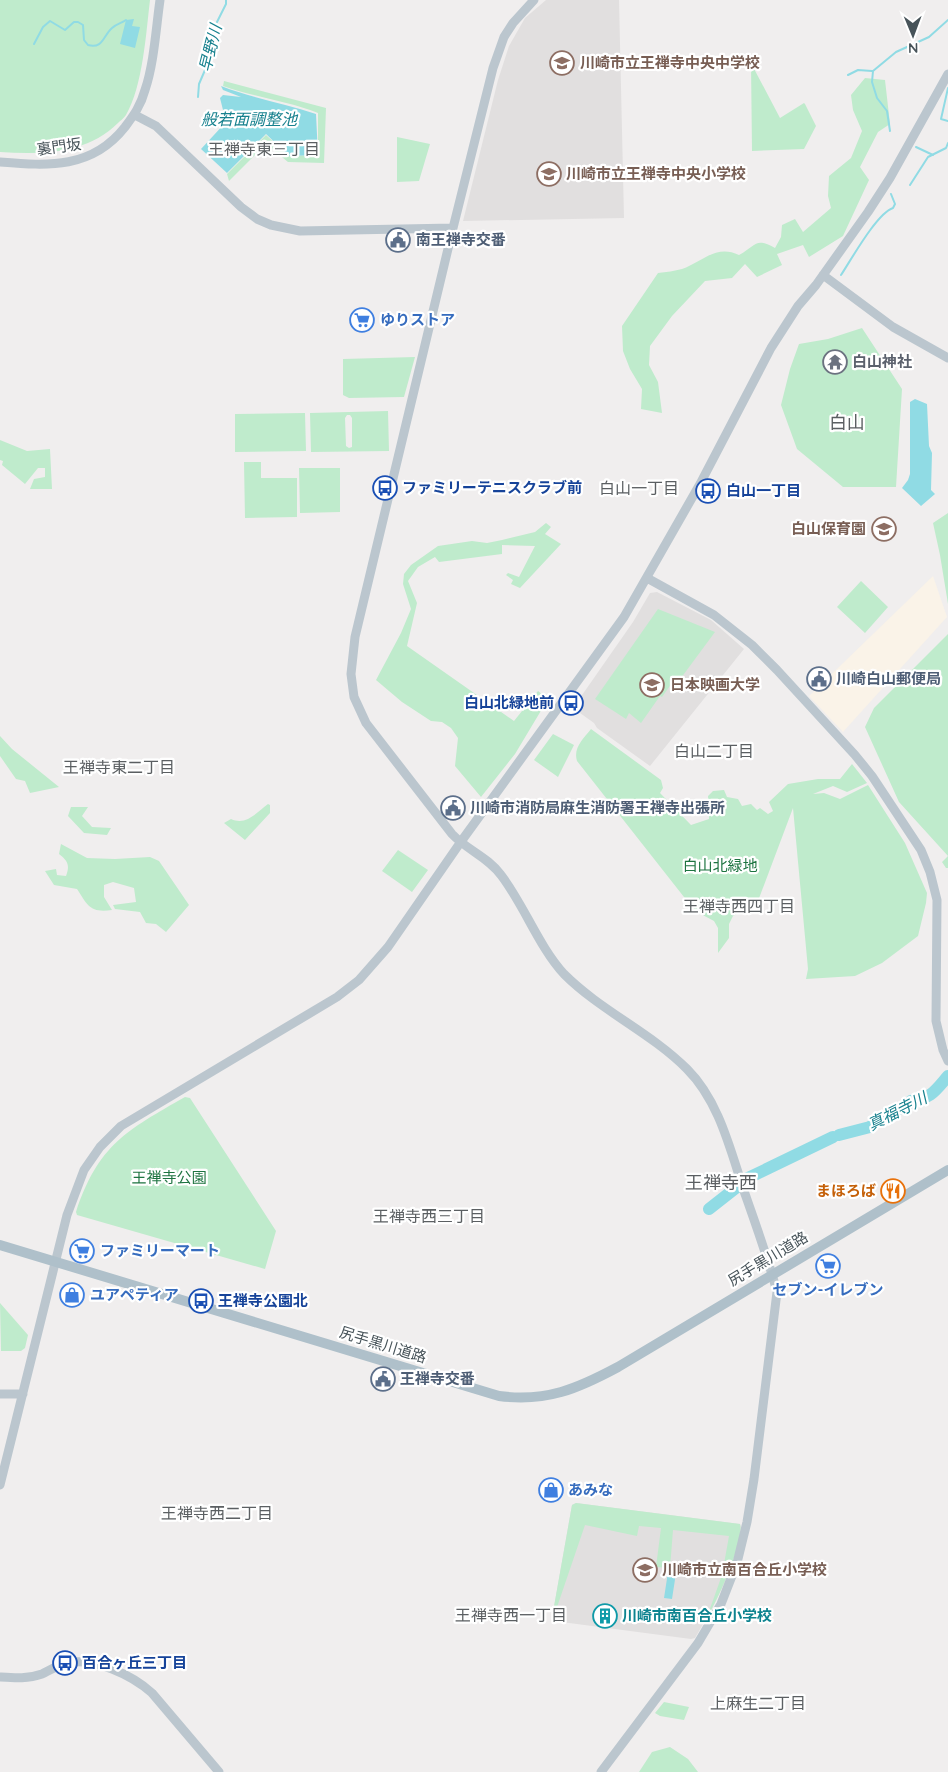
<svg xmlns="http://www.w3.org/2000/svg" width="948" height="1772" viewBox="0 0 948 1772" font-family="Quicksand,'Noto Sans JP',sans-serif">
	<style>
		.commercial { fill: #faf3e8 }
		.education { fill: #e1dfdf }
		.green { fill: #bfebcc; fill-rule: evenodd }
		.water { fill: #90dbe4 }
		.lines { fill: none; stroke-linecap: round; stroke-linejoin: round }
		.stream { stroke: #90dbe4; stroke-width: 2 }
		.river { stroke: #90dbe4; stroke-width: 12 }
		.secondary { stroke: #bbc6ce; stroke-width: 9 }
		.primary { stroke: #afc0ca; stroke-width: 10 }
		.labels { text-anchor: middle; stroke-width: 4.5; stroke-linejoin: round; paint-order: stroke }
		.education-label { font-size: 15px; font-weight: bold; fill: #785e54; stroke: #fff; text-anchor: start }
		.street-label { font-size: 15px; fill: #475359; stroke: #fff }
		.service-label { font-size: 15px; font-weight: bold; fill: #4e5e75; stroke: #fff; text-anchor: start }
		.shop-label { font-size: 15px; font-weight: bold; fill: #366cbe; stroke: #fff; text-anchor: start }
		.worship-label { font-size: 15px; font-weight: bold; fill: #5b616d; stroke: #fff; text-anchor: start }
		.transit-label { font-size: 15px; font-weight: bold; fill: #164399; stroke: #fff; text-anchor: start }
		.park-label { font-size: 15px; fill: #1e7441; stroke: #fff }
		.food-label { font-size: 15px; font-weight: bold; fill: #c56008; stroke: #fff; text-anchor: end }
		.culture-label { font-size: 15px; font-weight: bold; fill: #0d838f; stroke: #fff; text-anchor: start }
		.water-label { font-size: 16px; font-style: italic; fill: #17818e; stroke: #fff }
		.neighbourhood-label { font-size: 16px; fill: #5b5f62; stroke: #fff }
		.quarter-label { font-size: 18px; fill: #5b5f62; stroke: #fff }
	</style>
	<rect width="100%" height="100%" fill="#f0eeee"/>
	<path class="commercial" d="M933 576 947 617 843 732 809 696Z"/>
	<path class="education" d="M546 0H619L624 218 463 221 498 80 509 46 525 18Z
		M657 592 711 620 744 649 650 766 597 728 594 723 573 708 633 622 650 593Z
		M576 1503 740 1524 741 1527 725 1582 713 1607 695 1638 691 1639 554 1621 552 1618 572 1505Z"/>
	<path class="green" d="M0 0H150C146 33 143 86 126 115 124 118 120 121 118 123 87 154 41 155 0 152Z
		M751 63 780 118 804 103 805 104 816 126 804 149 752 151Z
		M865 78 885 80 890 124 878 132 860 167 869 180 843 236 809 257 803 245 777 254 782 265 757 277 745 264 732 278 705 281 672 316 650 346 649 365 658 382 662 413 641 409 642 389 630 369 623 351 622 326 658 273C666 272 675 271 682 269 702 262 716 244 739 255 757 245 755 237 775 248L781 237 782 225 795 219 803 232 831 208 828 196 829 176 851 158 862 131 853 110 851 95Z
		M224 81 326 108 324 163 288 162 266 144 229 181 227 174 266 135 289 156 318 155V113C287 101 254 97 223 86Z
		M397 137 430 144 419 181 397 182Z
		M862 328 902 389 896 487H843L797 449 781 405 790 369 799 344 828 339Z
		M415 357 404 397 349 398 343 395V359Z
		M388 411 389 451 311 452 310 413ZM347 415H350L352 418V447L349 448 346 446 345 418Z
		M305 413 306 451 235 452V414Z
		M0 440 27 451 50 449 52 489H30L34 479 45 477V468H38L25 484 2 465 3 461 0 460Z
		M244 462H261V478H297V517L245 518Z
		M299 468H340V512L300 513Z
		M948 513V604L940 555 933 523Z
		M546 523 551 527 545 534 561 544 520 588 511 584 513 580 506 575 508 573 519 577 535 546 502 545V554L439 562 435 557 418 567 408 581 417 603 407 646 514 721 538 691 548 699 515 754 481 797 455 766 458 738 451 728 442 722 431 721 402 702 376 680 401 633 411 609 403 584 404 574 411 565 438 546 472 541 487 543 502 540 535 532Z
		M861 581 888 607 865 633 837 607Z
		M658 609 715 632 681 678 677 676 662 697 660 696 641 723 629 713 626 719 595 699Z
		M948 634V868H946L942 862 948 856 899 802 865 727 874 708Z
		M591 729 661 780 663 788 660 793 691 825 709 819 708 796 713 791 724 790 727 797 738 799 742 806 751 804 757 810 760 808 768 814 773 811 769 802 788 784 818 779H840L852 764 867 783 847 792 833 786 813 794 824 793 840 799 868 785 905 843 927 893 926 903 918 936 882 963 855 976 806 979 808 969 793 808 755 909 747 908 733 916 729 924V938L718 953V928L714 921 695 911 577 761C573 748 583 739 591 729Z
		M553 734 574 745 558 777 534 760Z
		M0 736 12 749 59 787 30 793 25 781 16 779 0 756Z
		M268 804 270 805V813L245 840 224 823 231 819C246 826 256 813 268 804Z
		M71 807H88L82 816 92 827 111 828 107 835 84 833 68 816Z
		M61 844 87 858 115 859 150 857 159 861 189 905 166 932 156 924 146 923 140 912 115 909 113 905 136 902 134 888 113 882 104 885V897L112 910C90 913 88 906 77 889L54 885 45 871 56 869 57 875 66 876C70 865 68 861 59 854Z
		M398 850 428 870 412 892 382 871Z
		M185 1097 190 1098 276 1231 265 1269 77 1215 76 1212C98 1145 127 1130 185 1097Z
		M0 1303 28 1335 25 1348 21 1351H1Z
		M576 1503 740 1524C745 1541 717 1601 707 1617L722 1575 729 1536 673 1530 670 1568 656 1567 661 1528 639 1526 637 1536 585 1525 555 1613 553 1612 572 1505Z
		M664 1702 689 1707 684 1720 660 1716 655 1713Z
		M670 1747 688 1759 698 1772H639L652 1752Z"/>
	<path class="water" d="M134 19 132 26 140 27 135 48 120 44 126 20Z
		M221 86C252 98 285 104 316 114L318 155 289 156 266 134 227 173 201 149 226 122 220 98 223 95 241 97 223 90Z
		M915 399 927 404 929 446 932 453 931 490 935 494 921 506 902 488 908 480 910 474V402Z
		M668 1572 676 1573 672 1599 664 1598Z"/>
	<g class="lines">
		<path class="stream" d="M34 44 43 27 50 21 65 30 74 22H78L83 25 84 40 88 45C103 49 103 36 112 28 116 24 122 23 126 20
			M848 75 858 70 872 71
			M948 88 941 119 948 121
			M198 97 199 84 205 70 214 28 226 4V0
			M890 131 887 111 877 98 872 82 873 71 896 52 929 37 948 20
			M916 147 933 155
			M910 185 928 157 946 148 948 143
			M841 275C851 260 877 213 893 208L895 204 891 194"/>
		<path class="river" d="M839 1135 870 1127 880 1119 908 1104 911 1101C932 1098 935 1091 948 1076
			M746 1179 833 1137
			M709 1209 737 1187"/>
		<path class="secondary" d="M534 0 513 23 504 37 493 68 453 228 355 637 351 674 354 697 366 723 452 834C467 850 488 857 501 875 524 905 539 947 564 974 601 1011 650 1032 687 1069 719 1101 730 1149 744 1191 756 1225 768 1258 777 1292L754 1479 747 1522 737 1563 721 1604 698 1643 601 1772
			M135 115 156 126 241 207 257 219 271 225 300 231 453 228
			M0 162C49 166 92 169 125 127 134 115 141 105 145 90 154 64 156 28 160 0
			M823 275 893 327 948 358
			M647 578 714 615 752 645 777 670 855 755 872 776 921 850 930 872 937 900 936 1021 943 1050 948 1061
			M0 1394H23
			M0 1485 67 1215 84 1170 100 1147 121 1126 337 997 359 980 388 947 460 843 624 617 700 484 771 348 798 306 816 285 868 212 890 178 948 74
			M0 1677C15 1678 28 1679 42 1674 50 1670 58 1665 67 1663 94 1657 132 1675 152 1693L219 1772"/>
		<path class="primary" d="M0 1245 499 1396C547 1402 577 1389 618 1367L948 1170"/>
	</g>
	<defs>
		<g id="school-ring" transform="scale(1.25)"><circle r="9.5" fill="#fff" stroke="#8d6e63" stroke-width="1.5"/><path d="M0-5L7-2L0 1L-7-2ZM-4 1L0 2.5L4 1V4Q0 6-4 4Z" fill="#8d6e63"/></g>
		<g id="civic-ring" transform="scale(1.25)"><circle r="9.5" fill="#fff" stroke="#5c6f8a" stroke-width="1.5"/><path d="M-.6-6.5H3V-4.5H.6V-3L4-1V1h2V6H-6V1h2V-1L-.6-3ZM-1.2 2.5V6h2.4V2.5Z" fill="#5c6f8a"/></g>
		<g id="supermarket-ring" transform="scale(1.25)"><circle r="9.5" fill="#fff" stroke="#3f7fe0" stroke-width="1.5"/><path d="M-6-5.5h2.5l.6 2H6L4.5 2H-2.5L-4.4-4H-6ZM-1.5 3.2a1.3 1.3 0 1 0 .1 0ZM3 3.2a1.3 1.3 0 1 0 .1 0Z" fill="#3f7fe0"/></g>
		<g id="temple-ring" transform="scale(1.25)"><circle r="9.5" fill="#fff" stroke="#6b7280" stroke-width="1.5"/><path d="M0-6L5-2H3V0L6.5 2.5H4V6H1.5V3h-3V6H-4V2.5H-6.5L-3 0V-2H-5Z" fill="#6b7280"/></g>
		<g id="bus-ring" transform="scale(1.25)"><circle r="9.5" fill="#fff" stroke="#1a4fb4" stroke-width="1.5"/><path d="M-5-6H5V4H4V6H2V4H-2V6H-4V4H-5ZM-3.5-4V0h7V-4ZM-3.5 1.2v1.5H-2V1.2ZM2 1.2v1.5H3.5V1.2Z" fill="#1a4fb4"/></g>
		<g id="university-ring" transform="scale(1.25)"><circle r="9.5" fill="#fff" stroke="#8d6e63" stroke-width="1.5"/><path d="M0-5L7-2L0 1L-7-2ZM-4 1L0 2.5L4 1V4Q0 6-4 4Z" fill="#8d6e63"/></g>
		<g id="restaurant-ring" transform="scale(1.25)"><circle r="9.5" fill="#fff" stroke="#e8710a" stroke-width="1.5"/><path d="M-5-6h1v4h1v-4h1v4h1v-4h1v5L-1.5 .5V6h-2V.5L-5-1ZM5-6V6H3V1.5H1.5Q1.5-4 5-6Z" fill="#e8710a"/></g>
		<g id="shop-ring" transform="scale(1.25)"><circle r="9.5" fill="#fff" stroke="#3f7fe0" stroke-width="1.5"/><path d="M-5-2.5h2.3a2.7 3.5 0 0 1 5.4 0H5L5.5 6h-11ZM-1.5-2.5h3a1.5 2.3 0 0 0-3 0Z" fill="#3f7fe0"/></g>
		<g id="building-ring" transform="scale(1.25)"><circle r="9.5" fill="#fff" stroke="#0f9aa8" stroke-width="1.5"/><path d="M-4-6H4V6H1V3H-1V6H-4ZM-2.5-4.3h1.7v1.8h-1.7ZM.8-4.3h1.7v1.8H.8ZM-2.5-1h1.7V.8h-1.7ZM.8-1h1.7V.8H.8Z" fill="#0f9aa8"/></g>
	</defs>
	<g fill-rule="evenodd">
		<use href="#school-ring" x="562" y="63"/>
		<use href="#school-ring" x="549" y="174"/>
		<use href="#civic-ring" x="398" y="240"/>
		<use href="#supermarket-ring" x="362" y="320"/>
		<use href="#temple-ring" x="835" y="362"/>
		<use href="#bus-ring" x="385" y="488"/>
		<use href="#bus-ring" x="708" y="491"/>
		<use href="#school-ring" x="884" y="529"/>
		<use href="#civic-ring" x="819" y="679"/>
		<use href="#university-ring" x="652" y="685"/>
		<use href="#bus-ring" x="571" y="703"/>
		<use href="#civic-ring" x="453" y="808"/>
		<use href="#restaurant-ring" x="893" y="1191"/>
		<use href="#supermarket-ring" x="82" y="1251"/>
		<use href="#supermarket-ring" x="828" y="1266"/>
		<use href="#shop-ring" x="72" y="1295"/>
		<use href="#bus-ring" x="201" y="1301"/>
		<use href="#civic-ring" x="383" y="1379"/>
		<use href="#shop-ring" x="551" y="1490"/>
		<use href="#school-ring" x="645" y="1570"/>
		<use href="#building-ring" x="605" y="1616"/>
		<use href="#bus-ring" x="65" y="1663"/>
	</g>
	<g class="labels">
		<g class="education-label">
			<text x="580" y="68">川崎市立王禅寺中央中学校</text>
			<text x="566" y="179">川崎市立王禅寺中央小学校</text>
			<text x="866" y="534" text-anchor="end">白山保育園</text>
			<text x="670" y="690">日本映画大学</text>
			<text x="662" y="1575">川崎市立南百合丘小学校</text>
		</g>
		<g class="street-label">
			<text transform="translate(59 147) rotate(-8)" y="5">裏門坂</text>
			<text transform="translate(768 1259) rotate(-31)" y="5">尻手黒川道路</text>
			<text transform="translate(383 1345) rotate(17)" y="5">尻手黒川道路</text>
		</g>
		<g class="service-label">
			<text x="416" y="245">南王禅寺交番</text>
			<text x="836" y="684">川崎白山郵便局</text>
			<text x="470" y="813">川崎市消防局麻生消防署王禅寺出張所</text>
			<text x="400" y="1384">王禅寺交番</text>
		</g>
		<g class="shop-label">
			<text x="380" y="325">ゆりストア</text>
			<text x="100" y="1256">ファミリーマート</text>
			<text x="828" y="1295" text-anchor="middle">セブン-イレブン</text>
			<text x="90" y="1300">ユアペティア</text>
			<text x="568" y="1495">あみな</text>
		</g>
		<g class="worship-label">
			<text x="852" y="367">白山神社</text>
		</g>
		<g class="transit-label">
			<text x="402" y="493">ファミリーテニスクラブ前</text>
			<text x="726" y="496">白山一丁目</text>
			<text x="554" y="708" text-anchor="end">白山北緑地前</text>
			<text x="218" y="1306">王禅寺公園北</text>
			<text x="82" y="1668">百合ヶ丘三丁目</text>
		</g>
		<g class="park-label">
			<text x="720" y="871">白山北緑地</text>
			<text x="169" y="1183">王禅寺公園</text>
		</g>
		<g class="food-label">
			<text x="876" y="1196">まほろば</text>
		</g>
		<g class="culture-label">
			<text x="622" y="1621">川崎市南百合丘小学校</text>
		</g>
		<g class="water-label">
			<text transform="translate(210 48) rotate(-76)" y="6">早野川</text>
			<text x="249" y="125">般若面調整池</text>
			<text transform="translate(897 1111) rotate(-27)" y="6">真福寺川</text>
		</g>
		<g class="neighbourhood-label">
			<text x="264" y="155">王禅寺東三丁目</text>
			<text x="639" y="494">白山一丁目</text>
			<text x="714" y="757">白山二丁目</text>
			<text x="119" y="773">王禅寺東二丁目</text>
			<text x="739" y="912">王禅寺西四丁目</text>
			<text x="429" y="1222">王禅寺西三丁目</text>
			<text x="217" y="1519">王禅寺西二丁目</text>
			<text x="511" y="1621">王禅寺西一丁目</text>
			<text x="758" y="1709">上麻生二丁目</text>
		</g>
		<g class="quarter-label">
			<text x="847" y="429">白山</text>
			<text x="721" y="1189">王禅寺西</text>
		</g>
	</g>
	<g transform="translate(913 35) rotate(179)" stroke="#ffffff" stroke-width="4" paint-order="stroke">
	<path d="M0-4L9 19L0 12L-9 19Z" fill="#475359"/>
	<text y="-8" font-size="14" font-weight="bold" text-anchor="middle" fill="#475359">N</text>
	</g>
</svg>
